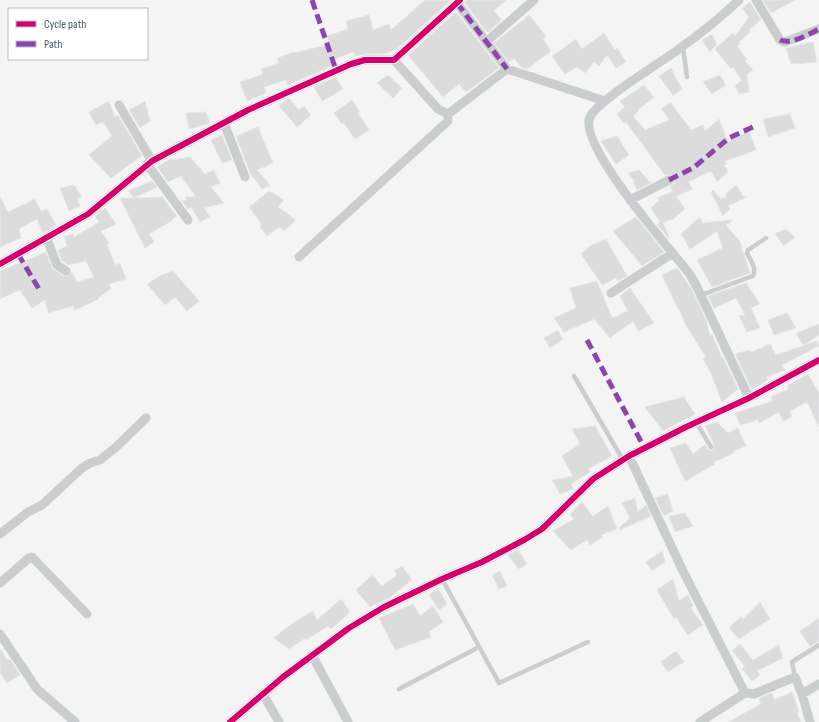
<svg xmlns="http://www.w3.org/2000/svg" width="819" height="722" viewBox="0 0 819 722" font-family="'Sofia Sans Condensed',sans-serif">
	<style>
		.building { fill: #dcdcdd; stroke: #e5e6e6 }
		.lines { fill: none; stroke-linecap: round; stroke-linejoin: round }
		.lane { stroke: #cacecf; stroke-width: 4.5 }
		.street { stroke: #cacecf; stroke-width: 9 }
		.quiet { stroke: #8e44ad; stroke-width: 5; stroke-dasharray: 10 5; stroke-linecap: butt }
		.cycleway-casing { stroke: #fff; stroke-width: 8 }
		.cycleway { stroke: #d6006c; stroke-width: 6 }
	</style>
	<rect width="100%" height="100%" fill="#f4f4f4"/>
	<path class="building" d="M425 0H451L397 49 383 54H365L356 56 354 52 331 60 332 66 288 85 286 80 264 87 266 93 247 101 240 82 263 74 261 69 279 63 277 58 294 52 295 53 330 44 327 36 348 29 346 21 369 15 373 30 389 24 391 30Z
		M466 0H506L494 11 502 20 487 33 465 3Z
		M763 0H795L771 13Z
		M750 2 761 20 749 30 750 32 739 42 740 44 737 46 747 59 745 61 753 70 747 74 749 92 739 94 735 86 742 80 733 67 731 69 715 49 733 33 735 36 749 17 742 8Z
		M456 12 499 68 466 92 459 84 443 97 408 55Z
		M529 15 546 36 543 39 551 51 527 69 521 67 514 58 509 62 494 43Z
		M604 33 615 50 617 48 626 62 616 68 607 55 599 66 594 62 585 73 577 67 565 74 552 56 576 39 582 49Z
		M712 34 717 44 710 52 702 40Z
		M813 42 817 62 791 64 786 48Z
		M671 68 682 89 673 95 659 76Z
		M388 75 402 88 393 98 377 83Z
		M720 75 726 85 712 94 703 82Z
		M336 77 343 89 322 101 314 87Z
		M644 85 654 97 638 110 639 111 633 116 645 130 669 120 661 108 671 103 691 130 703 125 705 131 719 119 728 142 749 131 756 150 725 161 727 164 724 165 728 172 717 182 711 171 688 182 693 189 676 196 685 209 672 220 671 219 663 223 669 236 668 238 657 224 660 222 651 208 659 200 657 198 672 192 674 194 670 186 674 183V178L670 174 665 175 626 122 624 123 617 114 625 107 620 101Z
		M289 98 299 110 304 106 311 115 297 127 279 106Z
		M352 100 360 112 358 113 369 130 355 139 344 123 342 124 334 113Z
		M109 101 115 117 118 115 142 156 111 178 89 155 112 136 103 122 96 125 89 112Z
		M145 101 150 121 140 128 129 110Z
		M206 112 210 123 189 129 186 113Z
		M790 114 795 128 768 137 763 119Z
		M258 127 273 163 257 170 270 185 262 189 250 173 236 136Z
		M222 135 232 160 222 163 211 140Z
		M617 136 629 155 616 164 601 141Z
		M190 157 205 174 214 170 220 183 211 187 224 203 204 208 210 217 200 222 191 207 188 209 181 200 187 201 185 197H196L181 176 168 182 157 167 172 158V160Z
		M639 170 651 183 637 190 633 182H635L628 173Z
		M152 181 157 187 134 198 162 197 177 216 172 219 173 220 149 234 154 242 145 248 120 198H134L128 191Z
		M74 185 82 197 77 199 80 206 69 211 60 188Z
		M736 185 743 196 746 197 728 206 730 209 723 216 711 192 713 190 721 199 727 198 725 195Z
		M269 191 284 200 278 207 296 220 284 231 280 227 267 236 260 227 262 225 249 207Z
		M0 197 8 212 35 199 41 211 47 209 56 225 43 233 37 219 19 229 21 238 0 247Z
		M105 208 116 224 101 231 109 243 107 244 115 265 120 263 126 279 109 284 111 289 98 298 99 299 75 310 73 306 48 313 45 300 32 308 20 290 0 299V271L46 252 52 268 63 276H68L72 272 77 282 94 277 86 261 68 265 62 261 58 250 67 246 64 236 73 234 74 237 99 222 95 216Z
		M636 217 664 252 642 266 613 231Z
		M700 217 703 223 733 220 726 225 740 242 750 273 712 287 697 260 723 248 717 231 690 249 681 234Z
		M786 229 795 237 784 246 775 234Z
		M606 239 627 276 618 281 616 278 602 285 581 254 590 246Z
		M677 268 691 288 706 320 710 336 712 334 722 358 723 357 738 389 722 402 711 373 703 359 706 357 685 324 679 308 678 309 662 275Z
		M173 271 199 301 187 311 175 297 165 305 147 284 162 275Z
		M597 281 612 318 628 311 620 296 630 288 654 323 638 331 633 321 610 338 594 319 564 332 554 318 576 308 570 288Z
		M746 283 760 304 751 308 760 328 747 332 739 316 745 315 736 298 714 308 708 296Z
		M787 313 796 328 774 335 768 320Z
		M819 324V335L803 345 796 333Z
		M558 330 563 339 550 348 544 338Z
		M817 341 819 346 782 365 785 370 766 377 768 380 752 390 735 354 750 350 751 352 770 344 776 355Z
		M808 374 819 393V427L807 402 790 411 792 417 783 421 779 412 759 423 758 420 740 425 735 413 773 401 771 397 789 389 787 386Z
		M684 397 695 414 663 431 645 407Z
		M717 422 728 433 738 428 746 446 733 451 734 453 714 462 715 464 685 481 670 448 686 443 693 454 705 445 709 450H713L714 445 705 426Z
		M595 426 612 456 588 469 590 472 571 484 574 489 560 494 552 480 573 476 562 456 580 444 572 429Z
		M668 494 673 511 664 516 655 498Z
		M635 498 638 512 646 505 651 516 620 530 619 528 630 518 622 503Z
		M582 502 593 516 608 506 617 529 601 535 603 537 590 545 587 540 571 550 553 531 574 519 570 514Z
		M685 513 693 526 675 532 669 516Z
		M518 550 527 564 519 569 508 555Z
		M662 551 665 562 652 571 646 562Z
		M402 566 412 580 389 598 370 607 356 590 372 575 382 586 397 575 394 571Z
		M500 571 507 586 499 589 492 575Z
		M673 579 679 601 688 595 693 606 691 608 703 625 688 635 676 617 674 619 657 590Z
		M438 588 447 604 439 610 429 595Z
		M341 599 350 612 331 629 328 626 306 640 305 638 289 649 274 638 290 625 313 611 317 620Z
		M760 602 770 619 739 639 729 628 741 617 743 619Z
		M413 604 420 616 433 606 443 622 429 632 431 637 395 650 379 618Z
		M819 618V641L810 646 800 631Z
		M740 644 753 660 779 645 783 658 757 671 760 675 752 681 742 669 745 666 732 651Z
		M0 649 8 660 10 659 20 675 7 683 0 673Z
		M676 651 684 662 668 672 661 662Z
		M792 692 799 712 797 713 801 722H728L761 704 759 698 772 693 774 700Z"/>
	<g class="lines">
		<path class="lane" d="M683 47 687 77
			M701 295 753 276C757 268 750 260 747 253L748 250 766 238
			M574 376 623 460
			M696 422 711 447
			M442 579 499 683 588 642
			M795 677 792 662 819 645
			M399 689 479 647"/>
		<path class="street" d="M739 0C722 16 703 32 683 46 664 61 599 99 590 117 577 144 670 249 689 273L696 285 749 398
			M756 0 780 40 785 42 819 29
			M457 3 507 69
			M486 42 534 0
			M394 60 438 109 448 114 507 69 605 101
			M119 105 152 161
			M224 123 245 177
			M147 164 188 220
			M630 200 669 180
			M47 239 57 265 66 271
			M299 257 448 121V114
			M0 264 88 214 152 161 248 110 351 64 365 60H394L460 0
			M611 293 673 253
			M629 456 682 569 745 693 754 694 795 677 802 694 819 684
			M0 534 28 512 42 505 82 468 90 463 100 460 115 448 146 418
			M0 583 29 558 32 557 87 614
			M0 634 37 689 75 722
			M312 655 348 722
			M263 694 279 722
			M802 694 810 722
			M230 722 283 677 349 628 384 607 442 579 482 562 524 540 542 529 593 479 629 456 686 427 749 398 819 360
			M700 722 745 693"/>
		<path class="quiet" d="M312 0 336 70
			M457 3 507 69
			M780 40C791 45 809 34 819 29
			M669 180 693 168 729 138 757 125
			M18 254 39 289
			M587 340 645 449"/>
		<g class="cycleway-casing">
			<path id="cycleway" d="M0 264 88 214 152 161 248 110 351 64 365 60H394L460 0
				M230 722 283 677 349 628 384 607 442 579 482 562 524 540 542 529 593 479 629 456 686 427 749 398 819 360"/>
		</g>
		<use href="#cycleway" class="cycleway"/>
	</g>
	<rect x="8" y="8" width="140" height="52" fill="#ffffff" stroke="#b6bdc0"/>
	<rect x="16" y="21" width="20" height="6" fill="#d6006c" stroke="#b6bdc0"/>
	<text x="44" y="28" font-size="12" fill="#495961">Cycle path</text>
	<rect x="16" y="41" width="20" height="6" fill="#8e44ad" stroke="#b6bdc0"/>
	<text x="44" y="48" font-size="12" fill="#495961">Path</text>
</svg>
